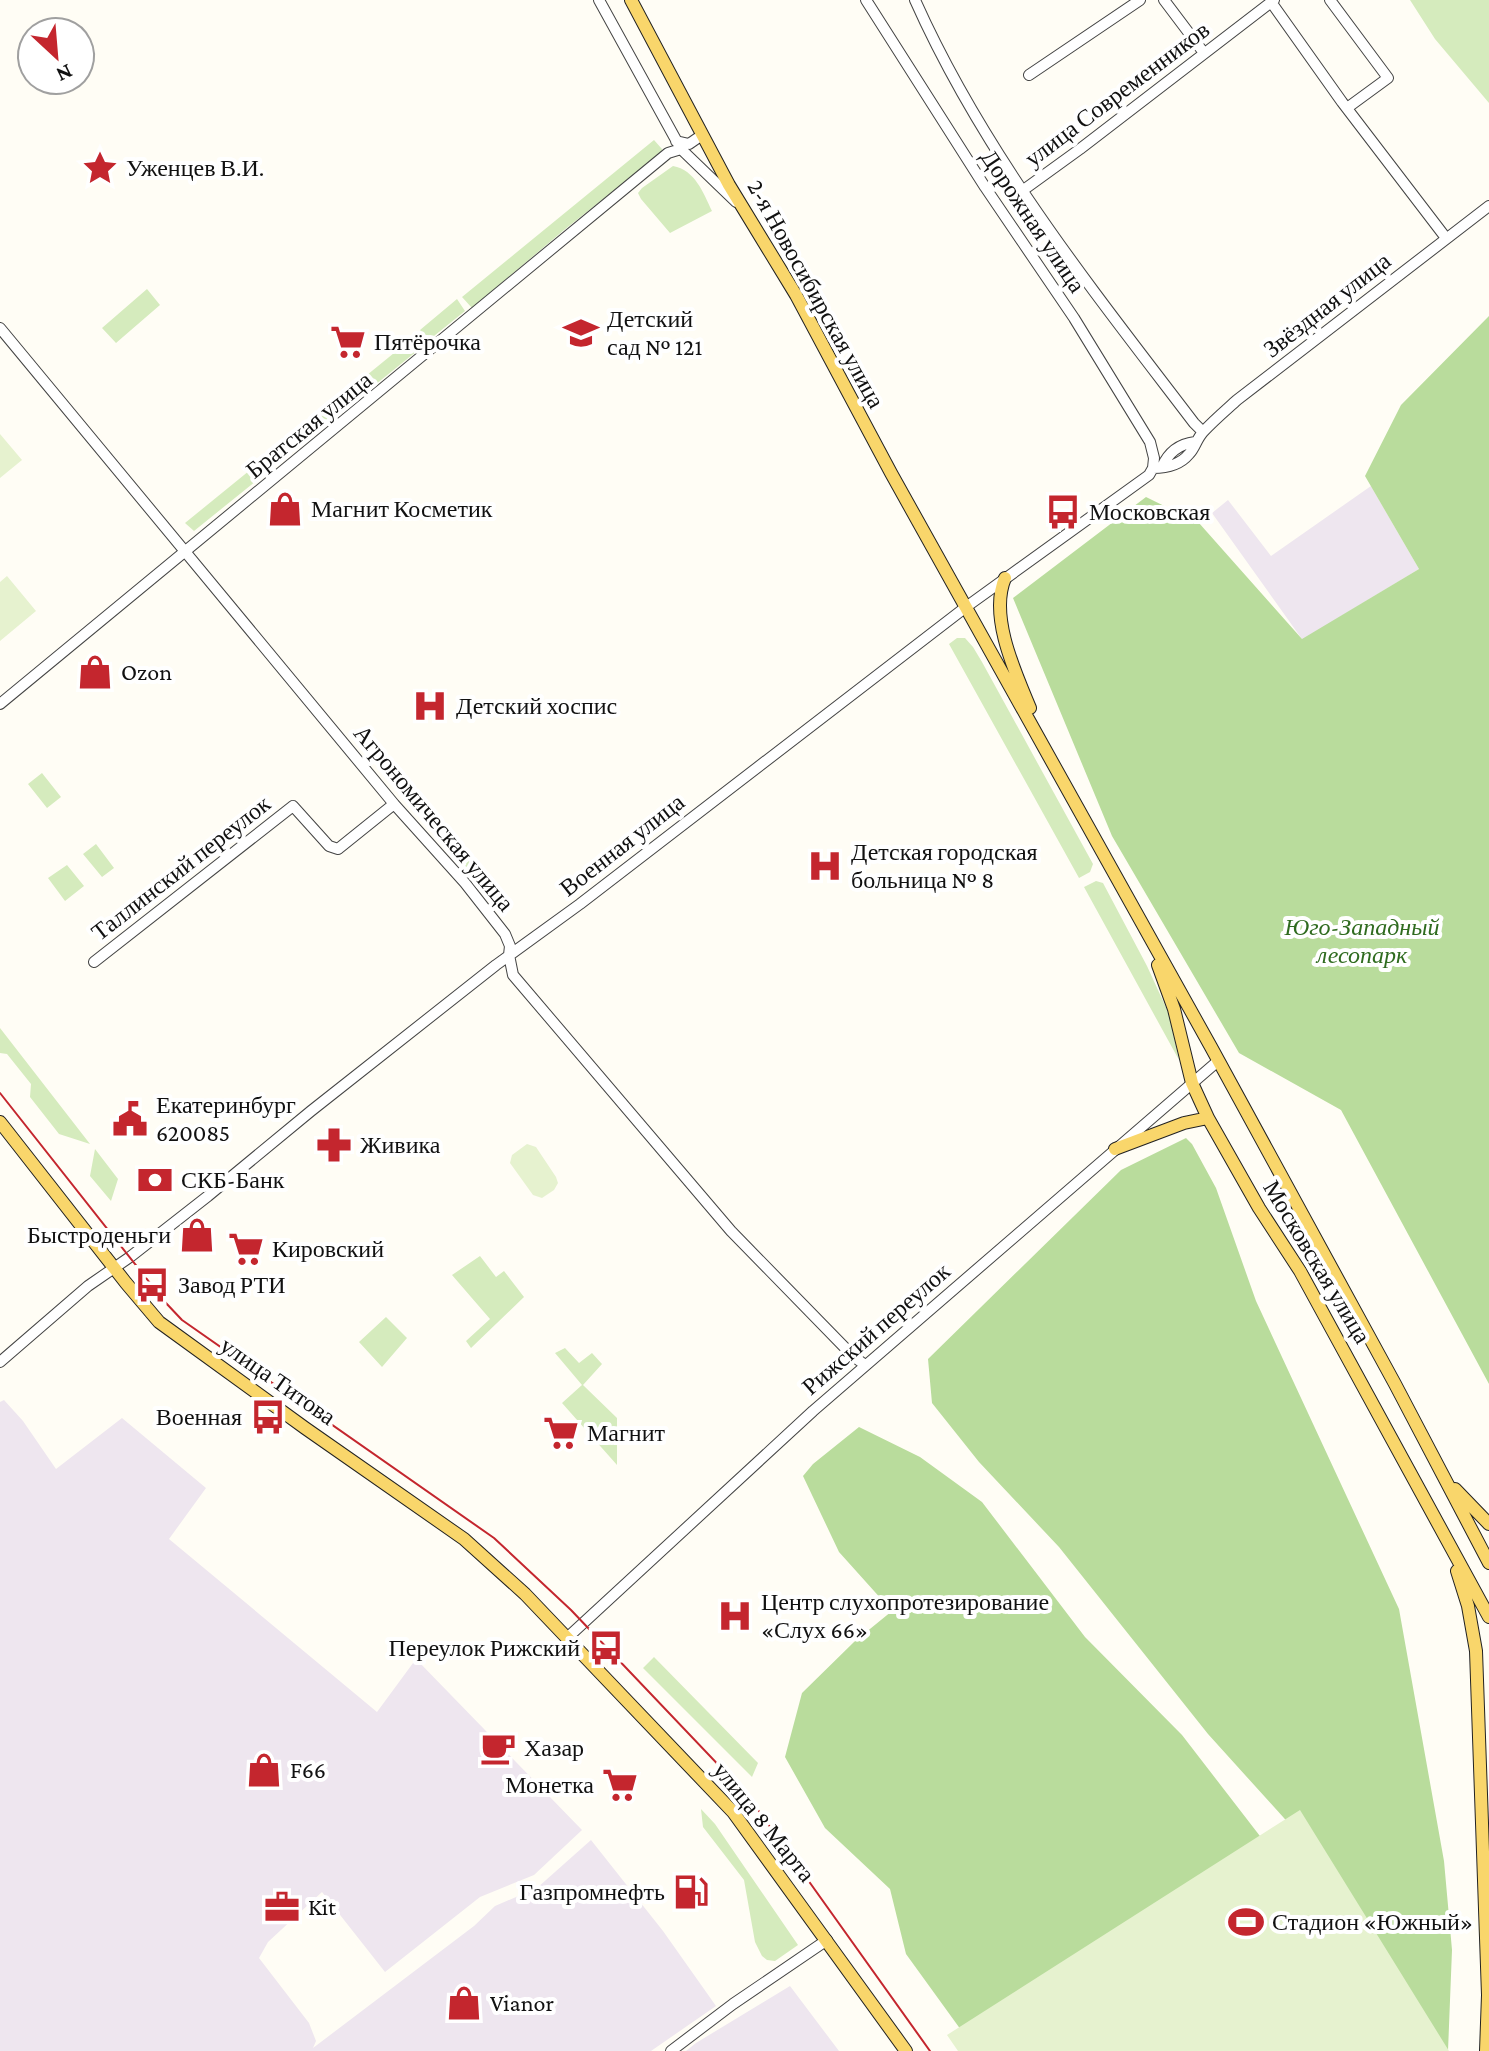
<svg xmlns="http://www.w3.org/2000/svg" width="1489" height="2051" viewBox="0 0 1489 2051" font-family="'Crimson Pro',serif">
	<style>
		.industrial { fill: #eee6ef }
		.green { fill: #d5ebbd }
		.forest { fill: #b9dc9c }
		.pitch { fill: #e6f2cf }
		.lines { fill: none; stroke-linecap: round; stroke-linejoin: round }
		.minor-casing { stroke: #444; stroke-width: 12 }
		.major-casing { stroke: #222; stroke-width: 14 }
		.minor { stroke: #fff; stroke-width: 10 }
		.major { stroke: #f9d66b; stroke-width: 12 }
		.tram { stroke: #c4262e; stroke-width: 2 }
		.labels { text-anchor: middle; stroke-width: 8; stroke-linejoin: round; paint-order: stroke }
		.street-label { font-size: 24px; fill: #111; stroke: #fff }
		.poi-label { font-size: 24px; fill: #111; stroke: #fff; text-anchor: start }
		.park-label { font-size: 24px; font-style: italic; fill: #2f6b1f; stroke: #fff }
	</style>
	<rect width="100%" height="100%" fill="#fffdf5"/>
	<path class="industrial" d="M1371 486 1419 569 1333 621 1314 656 1212 513 1228 500 1271 556Z
		M4 1400 23 1421 56 1469 122 1418 206 1488 169 1539 377 1712 416 1659 582 1830 534 1875 480 1897 385 1972 322 1892 268 1942 259 1958 309 2023 316 2041 313 2048 474 1926 495 1906 537 1888 591 1840 663 1931 716 2006 651 2051H0V1402Z
		M790 1986 839 2051H686L696 2043Z"/>
	<path class="green" d="M1410 0H1489V103L1435 39Z
		M654 140 662 149 661 153 564 230 472 308 462 297Z
		M673 166C695 170 703 192 712 211L670 233 641 199 638 193 642 188Z
		M147 289 160 305 116 343 102 328Z
		M457 299 465 311 429 340 420 330Z
		M410 340 417 351 194 531 185 523Z
		M957 638H965L973 647 982 662 1093 864 1090 872 1079 878 949 644Z
		M42 773 61 797 47 808 28 784Z
		M449 836 476 869 472 873 464 871 445 847V842Z
		M96 844 114 868 102 877 83 854Z
		M67 865 84 886 65 901 48 878Z
		M1096 881 1103 883 1147 966 1169 1014 1179 1060 1084 887Z
		M0 1028 90 1144 59 1134 30 1097 31 1084 7 1054 0 1053Z
		M95 1149 118 1179 111 1201 90 1176Z
		M480 1256 496 1277 504 1271 524 1297 471 1348 466 1341 490 1319 452 1275Z
		M386 1317 407 1338 382 1367 359 1342Z
		M565 1348 579 1363 592 1353 602 1364 583 1385 617 1418V1465L562 1403 582 1385 555 1353Z
		M654 1657 758 1763 752 1777 643 1668Z
		M701 1809 715 1824 798 1945 775 1961 767 1960 762 1956 755 1942 744 1880 703 1827Z"/>
	<path class="forest" d="M1489 316V1384L1341 1110 1239 1053 1112 836 1013 598 1146 497 1199 523 1302 639 1419 569 1365 476 1401 405Z
		M1186 1138 1192 1144 1216 1188 1256 1301 1399 1609 1444 1861 1452 1950 1448 2051 1302 1838 1208 1734 1059 1547 979 1462 932 1403 928 1359 1121 1170Z
		M859 1427 920 1457 982 1502 1085 1637 1182 1735 1263 1840 961 2030 906 1954 890 1889 825 1828 785 1757 802 1693 854 1642 892 1611 839 1552 803 1476 813 1464Z"/>
	<path class="pitch" d="M0 434 22 460 0 478Z
		M7 576 36 611 0 641V582Z
		M527 1144 536 1147 556 1177 558 1183 554 1190 542 1198 533 1195 510 1163 512 1155Z
		M1300 1810 1449 2051H958L947 2035Z"/>
	<g class="lines">
		<g class="minor-casing">
			<path id="minor" d="M599 0 681 149 736 202
				M866 0 985 187 1074 318 1150 442 1154 458 1153 468
				M915 0C984 155 1092 289 1194 423L1203 432
				M1164 0 1204 53
				M1330 0 1388 78 1347 108
				M1271 2 1342 102 1446 238
				M1029 75 1140 0
				M676 141 689 144 702 135
				M1022 191 1080 149 1274 0
				M0 328 394 804 465 883 505 934 510 946 509 955 513 975 731 1231 853 1356 865 1365
				M1162 467C1168 453 1179 444 1195 442
				M0 704 668 153 681 149
				M94 962 293 806 329 846 338 849 394 804
				M0 1362 88 1286 130 1257 208 1196 311 1111 496 965 580 904 966 607 1149 475 1153 468C1166 468 1180 465 1189 454 1195 448 1196 440 1203 432 1213 421 1226 410 1237 400L1489 206
				M567 1638 813 1411 1218 1061
				M671 2051 733 2004 827 1940"/>
		</g>
		<g class="major-casing">
			<path id="major" d="M631 0 729 185 796 295 891 473 1211 1047 1395 1384 1489 1563
				M1005 578C989 616 1015 672 1030 708
				M1158 965 1174 1009 1192 1083 1208 1118 1259 1208 1300 1271 1489 1617
				M0 1122 126 1283 159 1322 305 1428 464 1539 525 1594 733 1812 906 2051
				M1115 1149 1184 1123 1208 1118
				M1455 1489 1489 1524
				M1457 1571 1468 1606 1476 1651 1488 1995 1486 2051"/>
		</g>
		<use href="#minor" class="minor"/>
		<use href="#major" class="major"/>
		<path class="tram" d="M0 1093 165 1302 182 1320 494 1538 571 1610 748 1796 930 2051"/>
	</g>
	<defs>
		<g id="sight-bare" transform="scale(2.76)"><path d="M0-6L1.8-2.2L6-1.7L2.9 1.2L3.7 5.4L0 3.3L-3.7 5.4L-2.9 1.2L-6-1.7L-1.8-2.2Z" fill="#c4262e" stroke="#fff" stroke-width="2.5" paint-order="stroke"/></g>
		<g id="school-bare" transform="scale(2.76)"><path d="M0-5L7-2L0 1L-7-2ZM-4 1L0 2.5L4 1V4Q0 6-4 4Z" fill="#c4262e" stroke="#fff" stroke-width="2.5" paint-order="stroke"/></g>
		<g id="supermarket-bare" transform="scale(2.76)"><path d="M-6-5.5h2.5l.6 2H6L4.5 2H-2.5L-4.4-4H-6ZM-1.5 3.2a1.3 1.3 0 1 0 .1 0ZM3 3.2a1.3 1.3 0 1 0 .1 0Z" fill="#c4262e" stroke="#fff" stroke-width="2.5" paint-order="stroke"/></g>
		<g id="shop-bare" transform="scale(2.76)"><path d="M-5-2.5h2.3a2.7 3.5 0 0 1 5.4 0H5L5.5 6h-11ZM-1.5-2.5h3a1.5 2.3 0 0 0-3 0Z" fill="#c4262e" stroke="#fff" stroke-width="2.5" paint-order="stroke"/></g>
		<g id="bus-bare" transform="scale(2.76)"><path d="M-5-6H5V4H4V6H2V4H-2V6H-4V4H-5ZM-3.5-4V0h7V-4ZM-3.5 1.2v1.5H-2V1.2ZM2 1.2v1.5H3.5V1.2Z" fill="#c4262e" stroke="#fff" stroke-width="2.5" paint-order="stroke"/></g>
		<g id="hospital-bare" transform="scale(2.76)"><path d="M-5-5h3v3.5h4V-5h3V5h-3V1.5h-4V5h-3Z" fill="#c4262e" stroke="#fff" stroke-width="2.5" paint-order="stroke"/></g>
		<g id="civic-bare" transform="scale(2.76)"><path d="M-.6-6.5H3V-4.5H.6V-3L4-1V1h2V6H-6V1h2V-1L-.6-3ZM-1.2 2.5V6h2.4V2.5Z" fill="#c4262e" stroke="#fff" stroke-width="2.5" paint-order="stroke"/></g>
		<g id="pharmacy-bare" transform="scale(2.76)"><path d="M-2-6h4v4h4v4h-4v4h-4v-4h-4v-4h4Z" fill="#c4262e" stroke="#fff" stroke-width="2.5" paint-order="stroke"/></g>
		<g id="bank-bare" transform="scale(2.76)"><path d="M-6-4H6V4H-6ZM0-2.3a2.3 2.3 0 1 0 0 4.6a2.3 2.3 0 1 0 0-4.6Z" fill="#c4262e" stroke="#fff" stroke-width="2.5" paint-order="stroke"/></g>
		<g id="cafe-bare" transform="scale(2.76)"><path d="M-5.5-4.5H6V0H3Q3 3.5 0 3.5H-2.5Q-5.5 3.5-5.5 0ZM3-3.2v2h1.7v-2ZM-6 4.5H4V6H-6Z" fill="#c4262e" stroke="#fff" stroke-width="2.5" paint-order="stroke"/></g>
		<g id="fuel-bare" transform="scale(2.76)"><path d="M-5.5-6h7V0h2V4h1.3V-2.5L3-4.5l.8-.8L6-3V5H2.5V1h-1V6h-7ZM-4.2-4.7v3.2H.2V-4.7Z" fill="#c4262e" stroke="#fff" stroke-width="2.5" paint-order="stroke"/></g>
		<g id="office-bare" transform="scale(2.76)"><path d="M-6-3h4V-5.5h4V-3h4V5H-6ZM-1-4.5V-3h2v-1.5ZM-6 0V1H6V0Z" fill="#c4262e" stroke="#fff" stroke-width="2.5" paint-order="stroke"/></g>
		<g id="stadium-bare" transform="scale(2.76)"><path d="M0-5a6.5 5 0 1 0 0 10a6.5 5 0 1 0 0-10ZM-3.5-1.8h7v3.6h-7Z" fill="#c4262e" stroke="#fff" stroke-width="2.5" paint-order="stroke"/></g>
	</defs>
	<g fill-rule="evenodd">
		<use href="#sight-bare" x="100" y="168"/>
		<use href="#school-bare" x="581" y="333"/>
		<use href="#supermarket-bare" x="348" y="342"/>
		<use href="#shop-bare" x="285" y="509"/>
		<use href="#bus-bare" x="1063" y="512"/>
		<use href="#shop-bare" x="95" y="672"/>
		<use href="#hospital-bare" x="430" y="706"/>
		<use href="#hospital-bare" x="825" y="866"/>
		<use href="#civic-bare" x="130" y="1119"/>
		<use href="#pharmacy-bare" x="334" y="1145"/>
		<use href="#bank-bare" x="155" y="1180"/>
		<use href="#shop-bare" x="197" y="1235"/>
		<use href="#supermarket-bare" x="246" y="1249"/>
		<use href="#bus-bare" x="152" y="1285"/>
		<use href="#bus-bare" x="268" y="1417"/>
		<use href="#supermarket-bare" x="561" y="1433"/>
		<use href="#hospital-bare" x="735" y="1616"/>
		<use href="#bus-bare" x="606" y="1648"/>
		<use href="#cafe-bare" x="498" y="1748"/>
		<use href="#shop-bare" x="264" y="1770"/>
		<use href="#supermarket-bare" x="620" y="1785"/>
		<use href="#fuel-bare" x="691" y="1892"/>
		<use href="#office-bare" x="282" y="1907"/>
		<use href="#stadium-bare" x="1246" y="1922"/>
		<use href="#shop-bare" x="464" y="2003"/>
	</g>
	<g class="labels">
		<g class="street-label">
			<text transform="translate(1117 94) rotate(-37)" y="8">улица Современников</text>
			<text transform="translate(1033 221) rotate(56)" y="8">Дорожная улица</text>
			<text transform="translate(816 294) rotate(61)" y="8">2-я Новосибирская улица</text>
			<text transform="translate(1327 305) rotate(-38)" y="8">Звёздная улица</text>
			<text transform="translate(309 425) rotate(-39)" y="8">Братская улица</text>
			<text transform="translate(434 818) rotate(50)" y="8">Агрономическая улица</text>
			<text transform="translate(622 845) rotate(-38)" y="8">Военная улица</text>
			<text transform="translate(181 868) rotate(-38)" y="8">Таллинский переулок</text>
			<text transform="translate(1317 1262) rotate(59)" y="8">Московская улица</text>
			<text transform="translate(876 1329) rotate(-41)" y="8">Рижский переулок</text>
			<text transform="translate(278 1381) rotate(35)" y="8">улица Титова</text>
			<text transform="translate(764 1822) rotate(51)" y="8">улица 8 Марта</text>
		</g>
		<g class="poi-label">
			<text x="126" y="176">Уженцев В.И.</text>
			<text x="607" y="327">Детский<tspan x="607" dy="28">сад № 121</tspan></text>
			<text x="374" y="350">Пятёрочка</text>
			<text x="311" y="517">Магнит Косметик</text>
			<text x="1089" y="520">Московская</text>
			<text x="121" y="680">Ozon</text>
			<text x="456" y="714">Детский хоспис</text>
			<text x="851" y="860">Детская городская<tspan x="851" dy="28">больница № 8</tspan></text>
			<text x="156" y="1113">Екатеринбург<tspan x="156" dy="28">620085</tspan></text>
			<text x="360" y="1153">Живика</text>
			<text x="181" y="1188">СКБ-Банк</text>
			<text x="171" y="1243" text-anchor="end">Быстроденьги</text>
			<text x="272" y="1257">Кировский</text>
			<text x="178" y="1293">Завод РТИ</text>
			<text x="242" y="1425" text-anchor="end">Военная</text>
			<text x="587" y="1441">Магнит</text>
			<text x="761" y="1610">Центр слухопротезирование<tspan x="761" dy="28">«Слух 66»</tspan></text>
			<text x="580" y="1656" text-anchor="end">Переулок Рижский</text>
			<text x="524" y="1756">Хазар</text>
			<text x="290" y="1778">F66</text>
			<text x="594" y="1793" text-anchor="end">Монетка</text>
			<text x="665" y="1900" text-anchor="end">Газпромнефть</text>
			<text x="308" y="1915">Kit</text>
			<text x="1272" y="1930">Стадион «Южный»</text>
			<text x="490" y="2011">Vianor</text>
		</g>
		<g class="park-label">
			<text x="1362" y="935">Юго-Западный<tspan x="1362" dy="28">лесопарк</tspan></text>
		</g>
	</g>
	<g transform="translate(56 56) rotate(154)"><circle r="38" fill="#ffffff" stroke="#a0a0a0" stroke-width="2"/>
	<path d="M0-6L14 30L0 20L-14 30Z" fill="#c4262e"/>
	<text y="-12" font-size="22" font-weight="bold" text-anchor="middle" fill="#111111">N</text>
	</g>
</svg>
